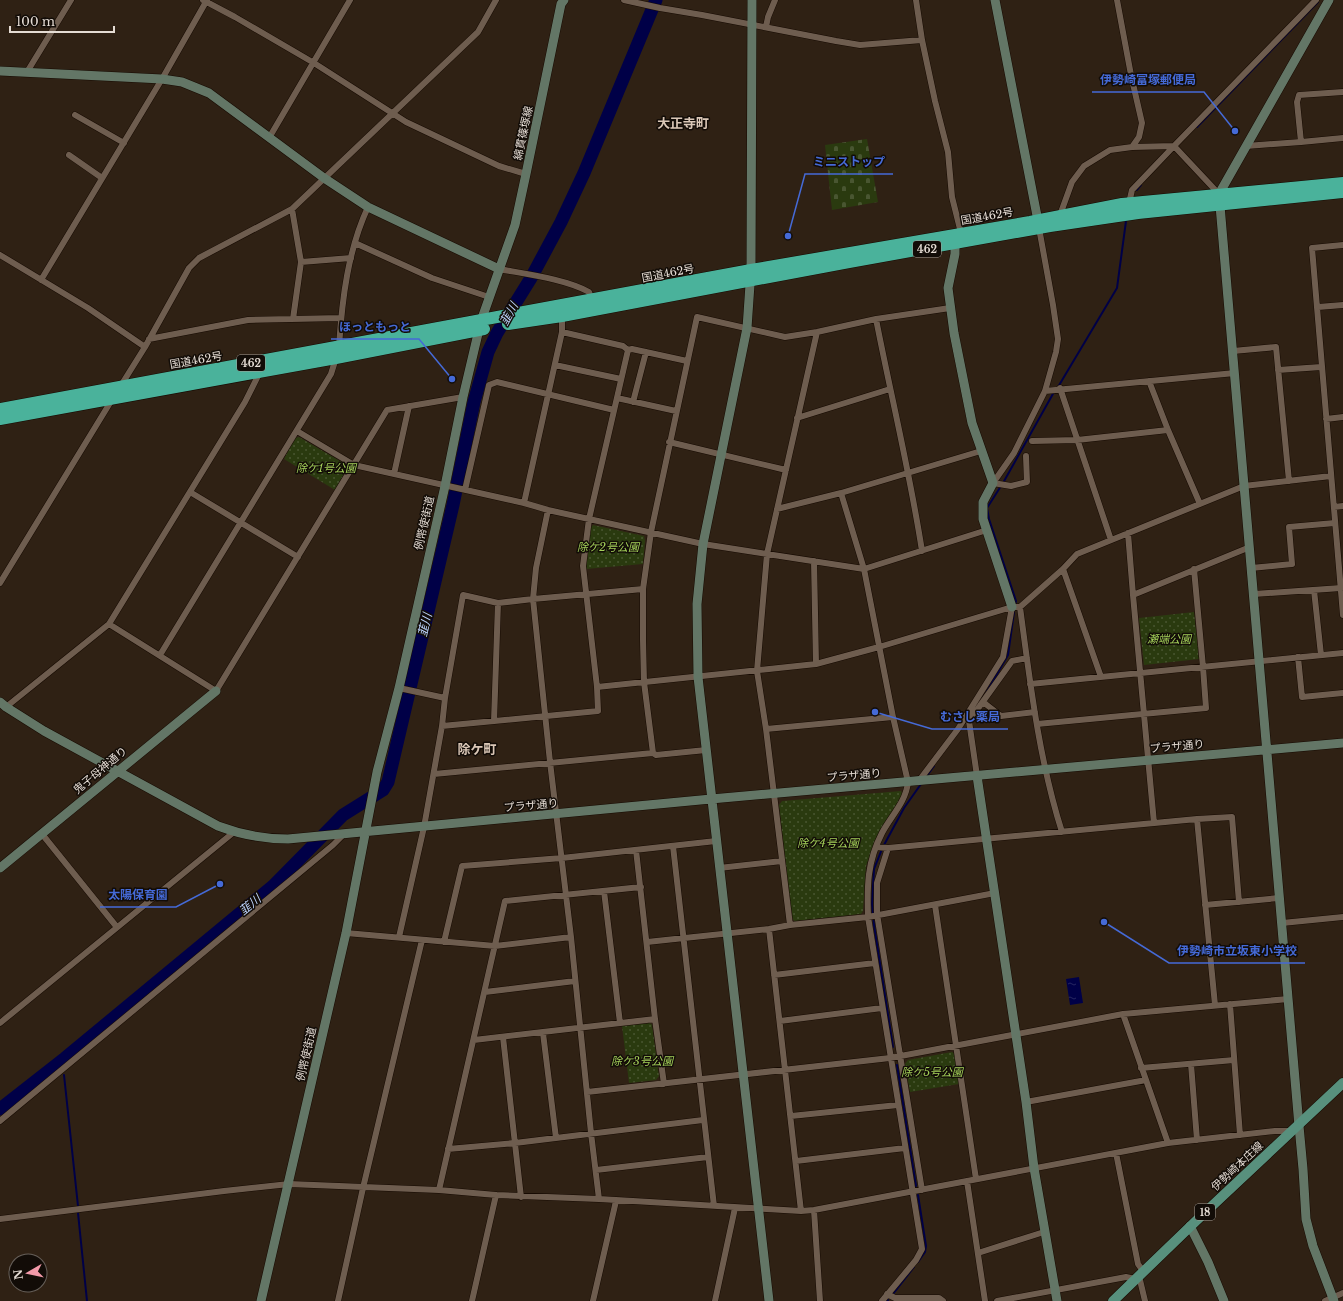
<svg xmlns="http://www.w3.org/2000/svg" width="1343" height="1301" viewBox="0 0 1343 1301" font-family="'Libre Baskerville','Noto Sans JP',serif">
	<style>
		.cemetery { fill: url(#cemetery-stones) }
		.park { fill: url(#park-dots) }
		.water { fill: url(#water-ripples) }
		.lines { fill: none; stroke-linecap: round; stroke-linejoin: round }
		.stream { stroke: #000047; stroke-width: 2 }
		.river { stroke: #000047; stroke-width: 13 }
		.street-casing { stroke: #160a02; stroke-width: 7 }
		.secondary-casing { stroke: #160a02; stroke-width: 10 }
		.primary-casing { stroke: #160a02; stroke-width: 11 }
		.highway-casing { stroke: #160a02; stroke-width: 13 }
		.street { stroke: #6e5d4f; stroke-width: 6 }
		.secondary { stroke: #637666; stroke-width: 9 }
		.primary { stroke: #58907d; stroke-width: 10 }
		.highway { stroke: #4ab29b; stroke-width: 12 }
		.labels { text-anchor: middle; stroke-width: 3; stroke-linejoin: round; paint-order: stroke }
		.shield { fill: #120c07; stroke: #a69e96; stroke-width: 1 }
		.shield-label { font-size: 10px; font-weight: bold; fill: #e5dcd4 }
		.street-label { font-size: 11px; fill: #e5dcd4; stroke: #120c07 }
		.park-label { font-size: 11px; font-style: italic; fill: #a3d059; stroke: #120c07 }
		.water-label { font-size: 12px; font-style: italic; fill: #bcd3fc; stroke: #120c07 }
		.quarter-label { font-size: 13px; font-weight: bold; fill: #dac7b7; stroke: #120c07 }
		.leader { fill: none; stroke: #456ad7; stroke-width: 1.5 }
		.callout-dot { fill: #456ad7; stroke: #120c07; stroke-width: 1.5 }
		.callout-label { font-size: 12px; text-anchor: middle; font-weight: bold; fill: #456ad7; stroke: #120c07; stroke-width: 3; stroke-linejoin: round; paint-order: stroke }
	</style>
	<defs>
		<pattern id="cemetery-stones" width="16" height="16" patternUnits="userSpaceOnUse"><rect width="16" height="16" fill="#2a3a0f"/><path d="M2 7V4a2 2 0 0 1 4 0v3zM10 15v-3a2 2 0 0 1 4 0v3z" fill="#495631"/></pattern>
		<pattern id="park-dots" width="8" height="8" patternUnits="userSpaceOnUse"><rect width="8" height="8" fill="#2a3a0f"/><path d="M2 2h.1M6 6h.1" fill="none" stroke="#495631" stroke-width="1.8" stroke-linecap="round"/></pattern>
		<pattern id="water-ripples" width="26" height="14" patternUnits="userSpaceOnUse"><rect width="26" height="14" fill="#000047"/><path d="M2 4q2-2 4 0t4 0M15 11q2-2 4 0t4 0" fill="none" stroke="#252561"/></pattern>
	</defs>
	<rect width="100%" height="100%" fill="#2f2114"/>
	<path class="cemetery" d="M867 139 878 202 832 210 825 145Z"/>
	<path class="park" d="M299 437 345 464 347 469 335 490 284 459 295 438Z
		M593 525 644 536 645 541 643 564 586 569 590 528Z
		M1194 612 1199 659 1144 665 1139 618Z
		M901 791 903 796 873 847 866 866 863 911 861 914 795 921 792 919 779 805 782 801Z
		M650 1023 652 1025 659 1076 656 1080 629 1083 622 1026Z
		M952 1052 955 1054 959 1084 910 1092 905 1064 908 1060Z"/>
	<path class="water" d="M1079 977 1083 1003 1070 1005 1066 979Z"/>
	<g class="lines">
		<path class="stream" d="M1197 127 1318 2
			M1137 190 1141 185
			M1058 387 1117 288 1126 221
			M1003 483 1054 392
			M1001 486 987 508 989 519 1016 601 1015 605
			M986 693 1008 655 1014 612
			M926 777 934 766
			M884 845 904 808 921 784
			M882 849 874 869 872 904 874 925 893 1047
			M59 1062 61 1067
			M897 1065 916 1186
			M64 1075 78 1206
			M918 1195 926 1246 925 1252 918 1262
			M78 1213 87 1301
			M893 1294 914 1267
			M887 1301 888 1300"/>
		<path class="river" d="M0 1109 65 1058 273 886 343 815 383 790 388 782 453 505 474 402 488 352 497 333 531 278 561 222 584 173 656 0"/>
		<g class="street-casing">
			<path id="street" d="M203 0 235 17 314 63 406 122 499 166 526 174
				M624 0 660 8 702 15 836 41 860 45 922 40
				M916 0 922 40 935 101 948 152 952 197 961 233
				M766 27 768 17 775 0
				M27 72 71 0
				M75 115 124 143
				M269 138 350 0
				M1301 142 1343 138
				M1246 146 1301 142 1297 102 1299 95 1343 92
				M1132 147 1174 146 1316 0
				M69 155 102 178
				M1129 203 1132 190 1174 146 1219 194
				M292 209 301 262 293 319
				M1060 215 1072 182 1084 166 1110 150 1132 147 1139 137 1142 123 1131 75 1117 0
				M355 243 432 278 489 297
				M1343 245 1312 248 1343 615
				M0 255 88 308 145 347
				M301 262 351 258
				M499 269C525 274 566 279 589 292L592 301
				M41 280 162 79 207 0
				M1318 307 1343 305
				M876 319C891 396 910 473 922 551
				M149 339 248 320 341 318
				M339 347C342 299 348 250 368 207
				M628 350 632 349 687 361
				M1233 351 1276 347 1289 481
				M555 365 621 379
				M1278 370 1321 367
				M1149 381 1168 430
				M120 387 145 347 189 268 199 258 292 209 478 32 496 0
				M1060 388 1111 540
				M1045 391 1235 373
				M617 398 676 411
				M633 402 646 352
				M797 418 890 389
				M1326 419 1343 417
				M297 431 354 465 524 503 548 510 703 544 864 569 987 530
				M1032 441 1077 440 1168 430 1200 504
				M669 442 786 470
				M1026 456 1027 482 1011 486 993 483 1014 453 1045 391 1056 352 1058 339 1053 305 1039 228
				M394 474 409 406
				M465 490 489 385 497 382 614 410
				M190 492 298 557
				M841 493 864 569 893 717 908 782C906 802 891 816 882 833 867 862 867 886 868 917L922 1249 916 1260 882 1301
				M524 503 562 332V316
				M1334 507 1343 506
				M777 509 841 493 981 451
				M548 510 536 568 533 599 550 762 571 937 591 1133 599 1199
				M1128 533 1133 595 1154 823
				M814 561 816 664
				M1251 568 1292 564 1289 527 1335 523
				M1063 569 1101 677
				M0 583 113 398
				M1314 590 1321 655
				M1254 594 1341 588
				M1133 595 1250 547
				M1020 607C1030 682 1039 760 1062 832
				M109 624 216 691 387 410 463 397
				M160 655 331 374 336 358
				M1298 657 1302 697 1343 693
				M1030 684 1343 653
				M597 687 816 664 879 647 1012 607H1020L1063 569 1077 554 1244 486 1331 476
				M399 688 445 698
				M983 702 1001 716 1035 712
				M6 707 109 624 245 402 260 372
				M494 721 498 603
				M1037 724 1206 708 1203 667 1194 569
				M442 726 598 711 597 687 583 566 589 519 628 350 623 346 562 332
				M766 729 893 717
				M653 753 644 682 643 640V589L651 532 697 317 785 337 817 332 876 319 950 308
				M434 774 653 753 656 755 706 750
				M977 776 969 721 1012 661 1027 658
				M918 782 958 729 1003 657 1012 607
				M1197 819 1232 817 1239 902
				M42 834 116 926
				M673 846 714 1206
				M876 847 888 848 1197 819 1215 1005
				M888 848 877 883V914L922 1190
				M636 850 655 1019 664 1084
				M719 868 782 861
				M604 891 620 1023
				M935 905 976 1179
				M1205 905 1279 898
				M1282 923 1343 917
				M790 925 766 729 757 671 767 554 817 332
				M769 929 801 1211
				M346 933 495 946 571 937
				M399 937 424 827 442 726 445 698 463 595 498 603 533 599 643 589
				M444 942 462 866 562 858 716 841
				M647 942 769 929 790 925 868 917 995 893
				M774 975 875 963
				M485 992 575 981
				M1230 1004 1240 1135
				M1123 1014 1168 1143
				M780 1021 882 1008
				M0 1023 234 832
				M543 1033 556 1138
				M503 1037 521 1197
				M474 1040 655 1019
				M1191 1064 1197 1140
				M1141 1068 1234 1060
				M587 1092 890 1058 1123 1014 1288 999
				M1026 1102 1146 1080
				M791 1116 898 1105
				M0 1121 333 845 344 834
				M448 1149 515 1143 703 1120
				M1116 1153 1138 1264 1143 1271
				M796 1161 905 1148
				M596 1170 708 1157
				M967 1181 985 1301
				M439 1190 505 901 641 887
				M814 1210 820 1301
				M0 1219 224 1191 289 1184 439 1190 496 1195 599 1199 801 1211 814 1210 1168 1143 1275 1131H1291
				M978 1253 1044 1232
				M887 1294 895 1298H939L943 1301
				M338 1301 363 1188 422 940
				M472 1301 496 1195
				M593 1301 616 1201
				M715 1301 735 1208
				M997 1301 1126 1277 1140 1280 1145 1301
				M1325 1301 1343 1293"/>
		</g>
		<g class="secondary-casing">
			<path id="secondary" d="M752 0 751 270 747 328 703 544 697 604 698 677 769 1301
				M995 0 1039 226
				M1329 0 1219 194 1299 1126 1303 1169 1306 1219 1313 1246 1334 1301
				M0 71 162 79 182 82 209 93 324 178 368 207 499 269
				M955 244V254L948 288 954 333 972 423 993 483 983 502V519L1012 607
				M0 702 6 707 44 731 218 826C242 835 262 839 288 839L711 799 1343 743
				M977 776 1026 1102 1034 1168 1057 1301
				M0 868 216 691
				M1190 1226 1208 1262 1224 1301
				M261 1301 346 933 377 772 399 688 445 486 463 397 481 321 515 225 526 174 561 4 564 0"/>
		</g>
		<g class="primary-casing">
			<path id="primary" d="M1113 1301 1197 1220 1343 1083"/>
		</g>
		<g class="highway-casing">
			<path id="highway" d="M508 324 562 316 849 262 1050 226 1138 213 1343 192
				M0 409 751 270 1030 222 1122 204 1343 183
				M0 419 336 358 484 329"/>
		</g>
		<use href="#street" class="street"/>
		<use href="#secondary" class="secondary"/>
		<use href="#primary" class="primary"/>
		<use href="#highway" class="highway"/>
	</g>
	<g class="labels">
		<g class="shield">
			<rect x="913" y="241" width="28" height="16" rx="3"/>
			<rect x="237" y="355" width="28" height="16" rx="3"/>
			<rect x="1195" y="1204" width="20" height="16" rx="3"/>
		</g>
		<g class="shield-label">
			<text x="927" y="253">462</text>
			<text x="251" y="367">462</text>
			<text x="1205" y="1216">18</text>
		</g>
		<g class="street-label">
			<text transform="translate(523 133) rotate(-78)" y="4">綿貫篠塚線</text>
			<text transform="translate(987 216) rotate(-10)" y="4">国道462号</text>
			<text transform="translate(668 273) rotate(-11)" y="4">国道462号</text>
			<text transform="translate(196 360) rotate(-10)" y="4">国道462号</text>
			<text transform="translate(424 523) rotate(-77)" y="4">例幣使街道</text>
			<text transform="translate(1177 746) rotate(-5)" y="4">プラザ通り</text>
			<text transform="translate(100 770) rotate(-40)" y="4">鬼子母神通り</text>
			<text transform="translate(854 775) rotate(-5)" y="4">プラザ通り</text>
			<text transform="translate(531 805) rotate(-5)" y="4">プラザ通り</text>
			<text transform="translate(306 1054) rotate(-77)" y="4">例幣使街道</text>
			<text transform="translate(1237 1166) rotate(-43)" y="4">伊勢崎本庄線</text>
		</g>
		<g class="park-label">
			<text x="326" y="472">除ケ1号公園</text>
			<text x="608" y="551">除ケ2号公園</text>
			<text x="1169" y="643">瀬端公園</text>
			<text x="828" y="847">除ケ4号公園</text>
			<text x="642" y="1065">除ケ3号公園</text>
			<text x="932" y="1076">除ケ5号公園</text>
		</g>
		<g class="water-label">
			<text transform="translate(509 314) rotate(-61)" y="4">韮川</text>
			<text transform="translate(425 625) rotate(-77)" y="4">韮川</text>
			<text transform="translate(250 905) rotate(-39)" y="4">韮川</text>
		</g>
		<g class="quarter-label">
			<text x="683" y="128">大正寺町</text>
			<text x="477" y="754">除ケ町</text>
		</g>
	</g>
	<path class="leader" d="M1235 131L1204 92H1092M788 236L805 174H893M452 379L419 339H331M875 712L932 729H1008M220 884L176 907H100M1104 922L1169 963H1305"/>
	<g class="callout-dot">
		<circle cx="1235" cy="131" r="4"/>
		<circle cx="788" cy="236" r="4"/>
		<circle cx="452" cy="379" r="4"/>
		<circle cx="875" cy="712" r="4"/>
		<circle cx="220" cy="884" r="4"/>
		<circle cx="1104" cy="922" r="4"/>
	</g>
	<g class="callout-label">
		<text x="1148" y="84">伊勢崎富塚郵便局</text>
		<text x="849" y="166">ミニストップ</text>
		<text x="375" y="331">ほっともっと</text>
		<text x="970" y="721">むさし薬局</text>
		<text x="138" y="899">太陽保育園</text>
		<text x="1237" y="955">伊勢崎市立坂東小学校</text>
	</g>
	<g transform="translate(28 1273) rotate(261)"><circle r="19" fill="#120c07" stroke="#665f59"/>
	<path d="M0-3L7 15L0 10L-7 15Z" fill="#f39aa9"/>
	<text y="-6" font-size="11" font-weight="bold" text-anchor="middle" fill="#e5dcd4">N</text>
	</g>
	<path d="M10 26v6h104v-6" fill="none" stroke="#e5dcd4" stroke-width="2"/>
	<text x="16" y="26" font-size="12" fill="#e5dcd4" stroke="#120c07" stroke-width="3" paint-order="stroke">100 m</text>
</svg>
